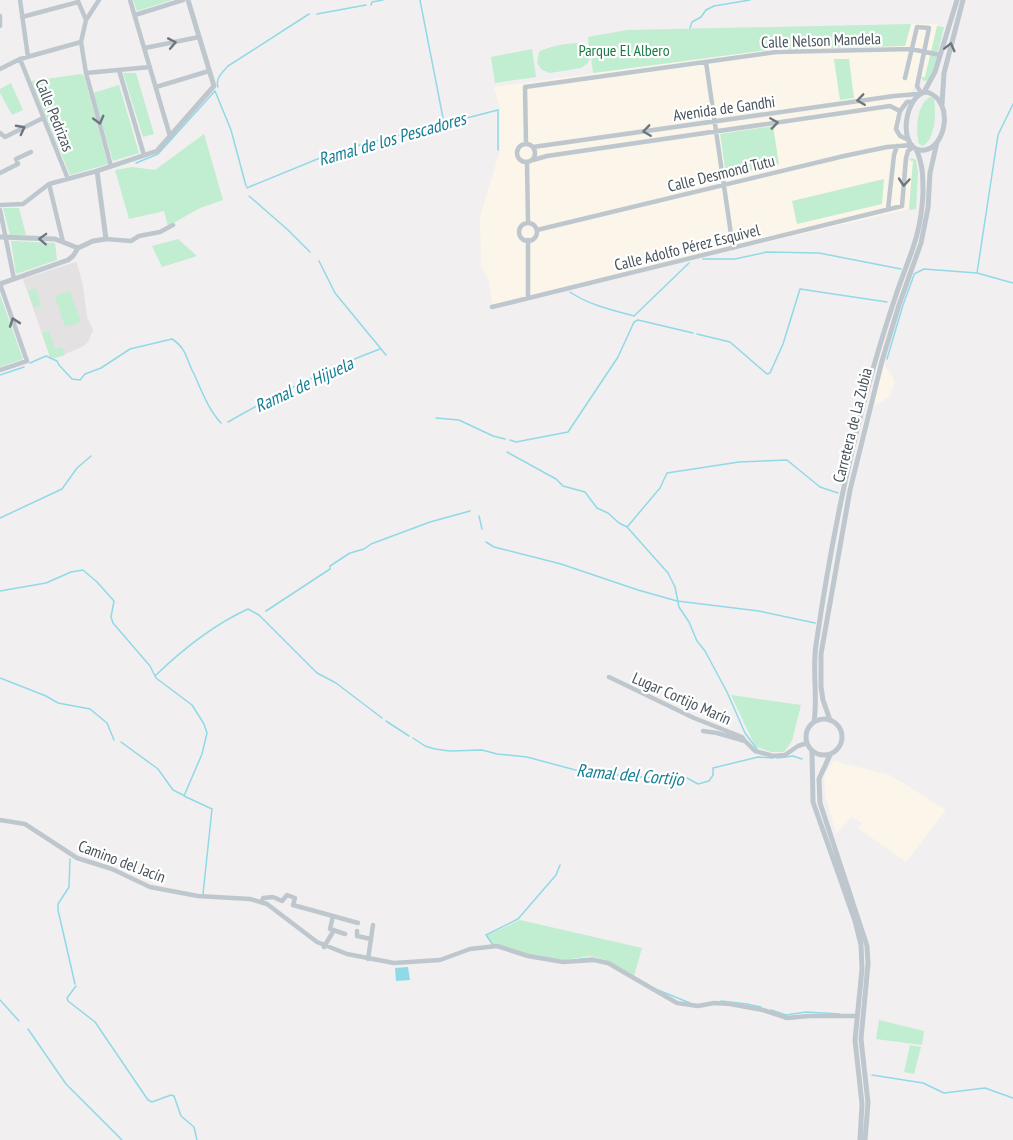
<svg xmlns="http://www.w3.org/2000/svg" width="1013" height="1140" viewBox="0 0 1013 1140" font-family="'PT Sans Narrow',sans-serif">
	<style>
		.commercial { fill: #fbf5ea }
		.education { fill: #e3e1e1 }
		.green { fill: #c1edd0 }
		.water { fill: #90d9e7 }
		.lines { fill: none; stroke-linecap: round; stroke-linejoin: round }
		.stream { stroke: #90d9e7; stroke-width: 1.5 }
		.minor { stroke: #bec7cd; stroke-width: 4.5 }
		.tertiary { stroke: #bec7cd; stroke-width: 5 }
		.oneway { stroke: #6b767e }
		.labels { text-anchor: middle; stroke-width: 4.5; stroke-linejoin: round; paint-order: stroke }
		.street-label { font-size: 16px; fill: #48535c; stroke: #fff }
		.park-label { font-size: 16px; fill: #1d7a47; stroke: #fff }
		.water-label { font-size: 18px; font-style: italic; fill: #157f94; stroke: #fff }
	</style>
	<rect width="100%" height="100%" fill="#f2eff0"/>
	<path class="commercial" d="M911 24H938L925 77H921L897 112 894 133 910 146 908 160 913 161 909 209 493 306 488 278 481 267 480 216 500 150V110L494 87 776 49 905 46Z
		M884 364 895 381 890 396 872 408Z
		M834 761 890 775 946 810 906 862 858 828 862 823 852 817 836 833 826 798 824 781 826 772Z"/>
	<path class="education" d="M75 262 77 263 83 286 87 317 93 330 88 342 82 347 55 358 50 357 23 279Z"/>
	<path class="green" d="M133 0H172L137 11Z
		M911 24 905 46 776 49 593 73 591 57 588 63 581 68 550 73 542 70 537 63 539 52C545 47 575 41 582 44 586 46 587 48 589 51L588 37 627 30Z
		M937 26 944 27 933 72 929 80 924 81 921 77H925Z
		M532 49 536 77 495 83 491 57Z
		M834 59H849L854 98 840 100Z
		M123 73H136L154 134 143 137Z
		M81 74 84 76 108 164 70 175 31 81Z
		M11 83 23 110 12 115 0 93V89Z
		M119 85 139 153 113 161 93 93Z
		M930 97 934 99C936 113 936 138 923 146L919 144C915 130 917 104 930 97Z
		M773 126 779 164 726 176 720 134Z
		M204 134 223 200 200 208 168 226 164 211 129 219 115 170 132 167 155 170Z
		M912 158 916 160 918 172 916 209 909 210 913 161 909 160Z
		M884 179 882 204 797 224 792 201Z
		M3 208H19L26 235H10Z
		M178 239 197 256 162 267 152 246Z
		M11 241 55 243 57 260 16 274Z
		M36 288 41 306 34 308 28 291Z
		M70 291 81 322 65 327 55 296Z
		M0 295 23 359 0 367Z
		M49 331 55 349 62 347 65 355 55 358 50 357 42 333Z
		M731 695 801 705 792 741 784 752H771L755 746Z
		M520 920 642 948 634 976 606 960 590 956 565 960 528 955 493 945 486 936Z
		M879 1020 924 1031 922 1045 876 1039Z
		M910 1045 921 1047 914 1074 904 1072Z"/>
	<path class="water" d="M408 967 410 980 396 981 395 968Z"/>
	<g class="lines">
		<path class="stream" d="M420 0 444 123
			M371 5 372 2 383 0
			M317 14 366 5
			M690 28 692 22 701 17 706 10 714 6 750 0
			M218 87C215 78 223 72 228 66L309 14
			M136 163 158 154 215 91 231 130 246 186
			M249 187 337 151 498 110V150
			M247 188 248 187
			M249 196 288 230 310 252
			M703 259H735L767 252 819 253 901 269
			M319 261 335 293 386 355
			M977 273 998 135 1013 104
			M914 274 924 269 977 273 1013 283
			M570 292C589 305 612 310 634 316L689 263
			M697 334 730 342 767 374 770 373 783 344 800 289 887 302
			M887 359 903 305 914 275
			M30 363 46 356 57 361 59 365 72 379 80 380 85 374 101 368 130 349 172 339C185 347 186 357 192 370 201 388 207 408 221 423
			M0 375 24 367
			M436 418 459 420 493 436 505 439
			M228 422C277 394 327 369 380 349
			M510 440 516 442 568 432 618 357 634 322 638 320 693 333
			M507 452 556 479 563 486 585 492 597 508 608 513 619 523 627 527 668 573 675 587 679 607 689 622 697 641 705 651 727 692 745 733 757 749
			M479 516 482 529
			M0 518 62 489 77 468 91 456
			M628 526 660 488 667 473 739 462 787 460 820 487 838 493
			M486 542 494 547 561 564 638 590 677 601 759 611 815 623
			M0 591 46 583 71 572 83 570 97 582 114 601 111 617 113 623 150 666 156 678 192 705 204 724 207 733 202 754 184 796 212 809 203 894
			M266 611 330 569V566L350 553 364 549 371 544 430 522 470 511
			M156 675C183 649 213 625 248 609L259 615 317 673 336 683 382 718
			M0 678 46 696 58 703 90 709 107 723 114 740
			M386 721 409 736
			M413 738 425 746 435 749 450 751 482 750 497 754 527 757 594 775H618L665 779 687 778 698 784 709 781 713 775V768L758 757 773 758
			M121 742 158 769 173 790 183 795
			M777 758 793 756 802 759
			M70 859 69 887 58 904V910L75 984
			M493 945 486 935 518 919 556 875 560 865
			M580 959 593 958
			M76 986 67 998 68 1001 95 1022 148 1100 152 1102 171 1095 174 1096 181 1116 194 1127 197 1140
			M658 990 690 1003
			M0 1000 19 1021
			M721 1001 747 1004 761 1007
			M771 1010 786 1015 806 1012 840 1014
			M28 1029 66 1084 122 1140
			M872 1075 923 1083 944 1093 985 1088 1013 1098"/>
		<path class="minor" d="M20 0 28 57
			M99 0 86 20 81 42 86 73 111 166
			M130 0 170 136
			M78 1 86 20
			M135 15 183 0
			M0 16V26
			M22 17 78 2
			M145 48 199 37
			M20 59 68 179
			M706 62 733 248
			M0 69 20 59 81 42
			M119 70 144 155
			M86 73 150 67
			M905 78 917 27 929 28 917 86 921 93
			M156 87 209 71
			M0 133 5 137 43 118
			M909 140 900 136 896 129 900 111 907 102H913
			M517 153a9 9 0 1 1 18 0a9 9 0 1 1-18 0Z
			M526 144 525 87 776 52 911 49 940 55
			M533 147 894 96 918 94
			M533 160 547 156 890 106 900 111
			M527 163 528 223
			M0 173 18 164 16 159 31 152
			M49 184 63 242
			M0 205 23 204 49 184 97 171
			M888 209 894 155 897 146
			M0 210 14 279
			M519 232a9 9 0 1 1 18 0a9 9 0 1 1-18 0Z
			M537 230 844 156 887 147 912 145
			M106 239 131 241 139 236 160 232 173 225
			M528 240V298
			M492 307 902 206 906 158 908 151 913 147
			M0 370 27 361 0 284
			M609 677 694 718 742 737 745 741
			M703 731 717 733 745 741 755 751 773 756 785 755 798 746 807 743
			M0 820 25 824 77 858 112 869 150 887 198 896 250 899 267 904 317 942 347 954 394 963 440 960 470 949 497 946 528 956 563 962 594 960 608 963 677 1003 698 1006 714 1003 730 1004 763 1010 787 1018 809 1016H857
			M262 902 263 898 273 897 282 901 287 895 295 898 293 905 333 916
			M357 931V936L371 939
			M345 934 330 929 333 916 358 923
			M324 947 334 930
			M368 959 373 925"/>
		<path class="tertiary" d="M924 92 935 72 957 0
			M927 92C957 102 944 154 920 150 897 147 905 93 927 92Z
			M942 104 944 73 963 0
			M0 237 55 239 78 248
			M78 248 93 241 106 239 97 171 157 151 214 86 188 0
			M0 284 68 260 73 256 78 248
			M806 737a18 18 0 1 1 36 0a18 18 0 1 1-36 0Z
			M830 720 823 700 821 687V654L850 490 882 361 899 305 921 243 928 208 930 173 937 142
			M814 722C818 696 812 671 816 645 833 528 857 410 895 298 908 258 921 238 923 193 923 177 923 164 916 149
			M812 752 813 802 855 921 861 945 862 969 855 1040 862 1104 860 1140
			M830 755 819 779 820 803 867 946 868 964 861 1039 868 1103 865 1140"/>
	</g>
	<defs><path id="oneway-chevron" d="M-2-3.5L2.5 0L-2 3.5" fill="none" stroke-width="1.6" stroke-linecap="round" stroke-linejoin="round" transform="scale(1.5)"/></defs>
	<g class="oneway">
		<use href="#oneway-chevron" transform="translate(172 43) rotate(-11)"/>
		<use href="#oneway-chevron" transform="translate(950 47) rotate(-76)"/>
		<use href="#oneway-chevron" transform="translate(861 100) rotate(172)"/>
		<use href="#oneway-chevron" transform="translate(99 120) rotate(75)"/>
		<use href="#oneway-chevron" transform="translate(774 123) rotate(-8)"/>
		<use href="#oneway-chevron" transform="translate(21 129) rotate(-28)"/>
		<use href="#oneway-chevron" transform="translate(647 131) rotate(172)"/>
		<use href="#oneway-chevron" transform="translate(904 182) rotate(95)"/>
		<use href="#oneway-chevron" transform="translate(43 239) rotate(-178)"/>
		<use href="#oneway-chevron" transform="translate(14 322) rotate(-109)"/>
	</g>
	<g class="labels">
		<g class="street-label">
			<text transform="translate(821 40) rotate(-2)" y="6">Calle Nelson Mandela</text>
			<text transform="translate(724 108) rotate(-8)" y="6">Avenida de Gandhi</text>
			<text transform="translate(55 115) rotate(68)" y="6">Calle Pedrizas</text>
			<text transform="translate(721 173) rotate(-14)" y="6">Calle Desmond Tutu</text>
			<text transform="translate(687 247) rotate(-14)" y="6">Calle Adolfo Pérez Esquivel</text>
			<text transform="translate(852 425) rotate(-76)" y="6">Carretera de La Zubia</text>
			<text transform="translate(682 698) rotate(24)" y="6">Lugar Cortijo Marín</text>
			<text transform="translate(122 861) rotate(21)" y="6">Camino del Jacín</text>
		</g>
		<g class="park-label">
			<text x="624" y="56">Parque El Albero</text>
		</g>
		<g class="water-label">
			<text transform="translate(392 139) rotate(-16)" y="6">Ramal de los Pescadores</text>
			<text transform="translate(304 385) rotate(-25)" y="6">Ramal de Hijuela</text>
			<text transform="translate(630 775) rotate(5)" y="6">Ramal del Cortijo</text>
		</g>
	</g>
</svg>
